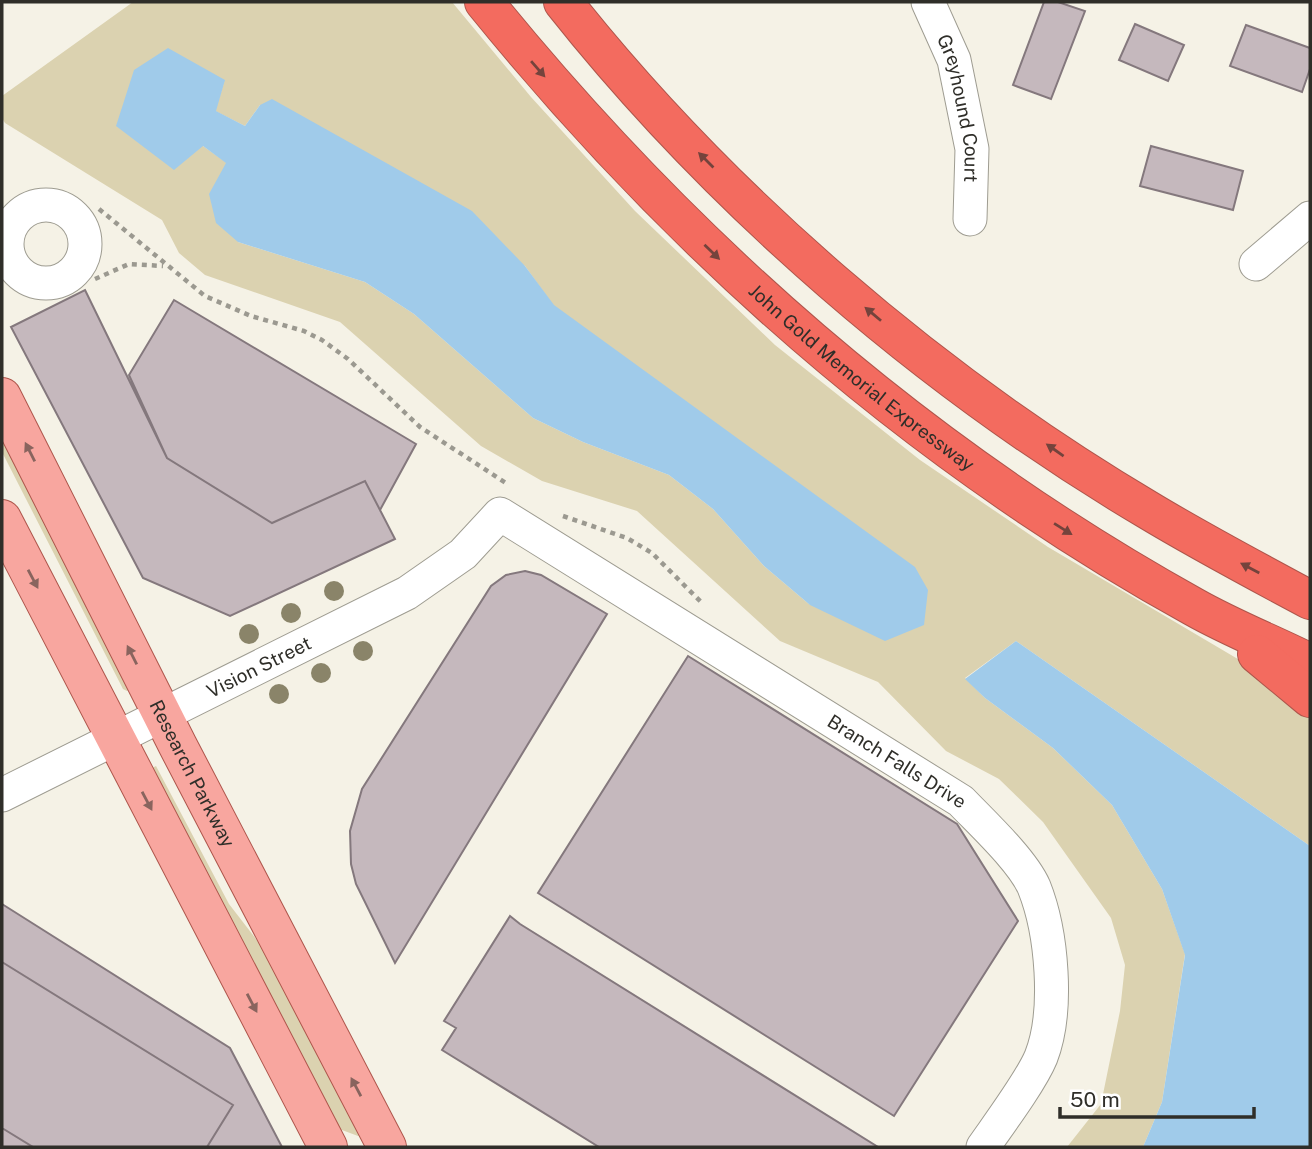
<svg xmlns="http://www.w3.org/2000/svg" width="1312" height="1149" viewBox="0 0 1312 1149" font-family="'Public Sans',sans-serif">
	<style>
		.green { fill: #dbd2b0; fill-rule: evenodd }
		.water { fill: #a0cbea }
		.building { fill: #c5b8bd; stroke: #84787d; stroke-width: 2 }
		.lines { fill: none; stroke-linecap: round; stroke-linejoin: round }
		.minor-casing { stroke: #9e9c91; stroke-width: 35 }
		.major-casing { stroke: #ae564c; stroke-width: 40 }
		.highway-casing { stroke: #ae564c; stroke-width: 40 }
		.path { stroke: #9b9990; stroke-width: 4.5; stroke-dasharray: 5 5; stroke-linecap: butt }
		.minor { stroke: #fff; stroke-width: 33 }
		.major { stroke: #f8a69f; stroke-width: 38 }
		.highway { stroke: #f36b5f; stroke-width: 38 }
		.tree { fill: #8a8469 }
		.oneway { fill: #74433c }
		.oneway2 { fill: #89645e }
		.labels { text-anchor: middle; stroke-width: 6; stroke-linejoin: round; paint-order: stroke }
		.street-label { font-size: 19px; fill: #2f2e29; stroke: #fff }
	</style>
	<rect width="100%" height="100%" fill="#f5f2e6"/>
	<path class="green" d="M133 2H452L531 97 635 211 775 345 920 460 1048 547 1248 665 1310 716V846L1016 641 965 678 985 698 1053 748 1112 805 1162 889 1185 954 1162 1102 1143 1147H1067L1101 1104 1120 1011 1125 965 1111 918 1043 822 999 779 946 751 878 682 780 641 637 511 542 481 481 446 340 322 205 275 179 253 162 220 5 123 2 118V96ZM225 80 215 111 245 126 260 105 525 266 553 305 810 605 764 566 713 509 669 475 583 442 533 418 414 314 365 282 238 242 227 163 203 146Z
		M2 433 131 689 127 691 123 689 2 452Z
		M156 766 229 904 273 961 362 1134 358 1136 342 1130 337 1132 152 768Z"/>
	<path class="water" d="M168 48 225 80 216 111 245 126 260 105 272 99 472 211 525 266 554 305 915 567 928 590 924 625 885 641 810 605 764 566 713 509 669 475 583 442 533 418 414 314 365 282 238 242 216 223 209 194 226 163 203 146 174 170 116 126 134 70Z
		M1016 641 1310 846V1147H1143L1162 1102 1185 955 1162 889 1112 805 1053 748 985 698 965 679Z"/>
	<path class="building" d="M1044 2H1058L1085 11 1051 99 1013 85Z
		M1135 24 1184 45 1168 81 1119 60Z
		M1246 25 1310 48V69L1302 92 1230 66Z
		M1151 146 1243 171 1233 210 1140 186Z
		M85 290 167 458 272 523 365 481 395 539 230 616 143 578 11 327Z
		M174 300 416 444 380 510 365 481 272 523 167 458 129 375Z
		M525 571 541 575 607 614 395 963 356 884 351 864 350 831 362 789 491 586 506 575Z
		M688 656 957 824 1018 921 894 1116 538 893Z
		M2 904 230 1048 282 1147H207L233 1105 2 962Z
		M2 904 230 1048 282 1147H2Z
		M510 916 520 924 878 1147H599L442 1050 456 1028 444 1021Z
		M2 962 233 1105 207 1147H33L2 1128Z
		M2 1128 33 1147H2Z"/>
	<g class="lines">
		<g class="minor-casing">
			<g id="minor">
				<path id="s1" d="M928 2 954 60 972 149 970 219"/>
				<circle cx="46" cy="244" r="39"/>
				<path d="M1256 264 1310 218"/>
				<path id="s2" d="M2 795 407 593 463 554 500 514 961 801C982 823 1022 860 1034 887 1052 932 1059 1011 1041 1057 1031 1081 999 1124 983 1147"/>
			</g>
		</g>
		<g class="major-casing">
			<g id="major">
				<path id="s3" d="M2 397 178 746 387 1147"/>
				<path d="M2 519 328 1147"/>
			</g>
		</g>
		<g class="highway-casing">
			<g id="highway">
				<path id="s4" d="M484 2C682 246 918 454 1194 607 1231 628 1272 644 1310 663"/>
				<path d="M563 2C720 200 930 381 1148 510 1201 542 1256 571 1310 600"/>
				<path d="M1257 654 1310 698"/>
			</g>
		</g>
		<path class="path" d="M99 209 205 296 251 316 304 331 322 340 348 359 420 427 509 485
			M95 279 129 264 163 266
			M563 516 627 538 652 553 701 602"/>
		<use href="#minor" class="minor"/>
		<use href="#major" class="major"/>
		<use href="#highway" class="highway"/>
	</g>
	<g class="tree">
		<circle cx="334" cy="591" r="10"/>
		<circle cx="291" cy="613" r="10"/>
		<circle cx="249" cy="634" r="10"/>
		<circle cx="363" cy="651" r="10"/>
		<circle cx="321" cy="673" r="10"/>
		<circle cx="279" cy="694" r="10"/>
	</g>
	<defs><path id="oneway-solid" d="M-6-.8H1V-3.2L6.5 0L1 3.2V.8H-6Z" transform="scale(1.75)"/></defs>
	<g class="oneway">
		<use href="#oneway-solid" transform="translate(538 69) rotate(49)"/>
		<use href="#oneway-solid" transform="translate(706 160) rotate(-135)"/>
		<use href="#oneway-solid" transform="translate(712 252) rotate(44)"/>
		<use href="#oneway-solid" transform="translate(873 314) rotate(-140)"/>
		<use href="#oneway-solid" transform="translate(1055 450) rotate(-145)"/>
		<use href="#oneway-solid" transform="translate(1063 529) rotate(32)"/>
		<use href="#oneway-solid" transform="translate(1250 568) rotate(-152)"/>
	</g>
	<g class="oneway2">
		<use href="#oneway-solid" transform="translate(30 452) rotate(-117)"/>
		<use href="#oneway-solid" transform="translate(33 579) rotate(62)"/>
		<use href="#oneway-solid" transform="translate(132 655) rotate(-117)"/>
		<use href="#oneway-solid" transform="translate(147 801) rotate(62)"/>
		<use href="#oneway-solid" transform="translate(252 1003) rotate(62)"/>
		<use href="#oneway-solid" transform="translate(356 1087) rotate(-118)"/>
	</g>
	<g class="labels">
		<g class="street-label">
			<text dy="7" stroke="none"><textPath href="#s1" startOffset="112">Greyhound Court</textPath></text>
			<text dy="7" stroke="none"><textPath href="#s4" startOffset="534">John Gold Memorial Expressway</textPath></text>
			<text dy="7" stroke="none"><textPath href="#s2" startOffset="287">Vision Street</textPath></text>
			<text dy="7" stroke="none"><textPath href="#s2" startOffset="1043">Branch Falls Drive</textPath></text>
			<text dy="7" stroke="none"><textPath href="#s3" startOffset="422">Research Parkway</textPath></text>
		</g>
	</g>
	<rect width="1312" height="1149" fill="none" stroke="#2f2e29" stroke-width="7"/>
	<path d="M1060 1107v10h194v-10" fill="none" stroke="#2f2e29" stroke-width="3.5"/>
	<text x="1070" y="1107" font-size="21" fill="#2f2e29" stroke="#ffffff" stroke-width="5" paint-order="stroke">50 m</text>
</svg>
